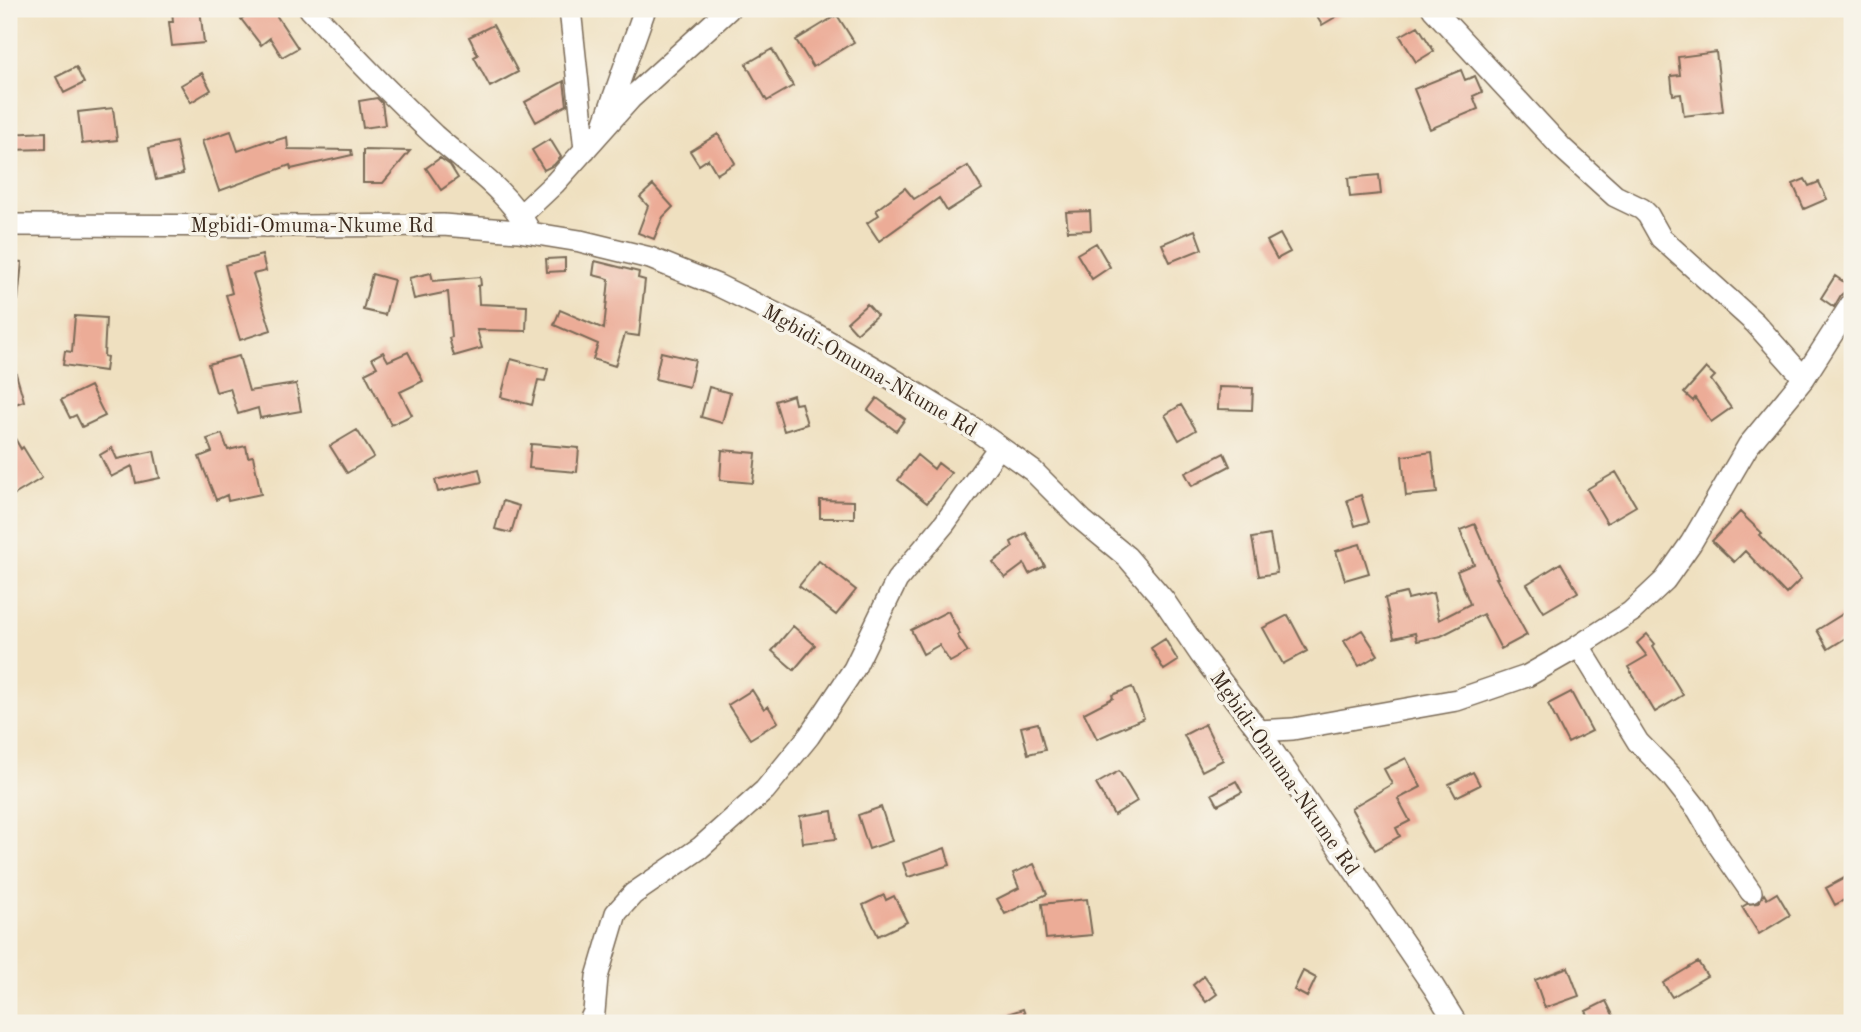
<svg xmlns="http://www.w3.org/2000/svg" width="1861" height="1032" viewBox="0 0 1861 1032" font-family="'Old Standard TT',serif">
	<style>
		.building { fill: #ecac97 }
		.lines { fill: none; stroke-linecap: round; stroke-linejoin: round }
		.minor-casing { stroke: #7a6a57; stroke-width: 24 }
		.minor { stroke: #fff; stroke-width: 21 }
		.labels { text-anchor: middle; stroke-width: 7; stroke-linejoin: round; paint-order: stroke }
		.street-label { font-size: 21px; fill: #3b2a1e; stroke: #f7f3e8 }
	</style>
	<rect width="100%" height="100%" fill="#f7f3e8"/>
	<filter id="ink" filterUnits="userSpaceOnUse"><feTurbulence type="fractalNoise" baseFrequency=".0143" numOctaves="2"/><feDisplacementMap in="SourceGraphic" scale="14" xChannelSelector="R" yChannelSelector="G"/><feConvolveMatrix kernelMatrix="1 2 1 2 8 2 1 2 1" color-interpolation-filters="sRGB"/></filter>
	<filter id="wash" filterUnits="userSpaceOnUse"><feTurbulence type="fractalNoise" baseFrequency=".00686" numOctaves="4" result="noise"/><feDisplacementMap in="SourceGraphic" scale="28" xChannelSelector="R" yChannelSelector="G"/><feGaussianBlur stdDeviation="1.57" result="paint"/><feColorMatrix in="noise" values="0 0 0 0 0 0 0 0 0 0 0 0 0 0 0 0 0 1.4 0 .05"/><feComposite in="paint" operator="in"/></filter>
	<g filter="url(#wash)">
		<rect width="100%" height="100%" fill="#efe0c0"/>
		<g id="blocks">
			<path class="building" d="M172 9H200L204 43 172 46 169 22H173Z
				M255 9H272L298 48 282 57 270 38 261 45 241 19Z
				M1312 9H1349L1322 25Z
				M837 15 854 42 813 67 796 40Z
				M493 25 518 72 490 87 474 57 478 55 469 37Z
				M1418 26 1434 51 1416 62 1400 36Z
				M772 49 793 86 767 101 746 64Z
				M1716 52 1723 111 1684 116 1681 94 1673 95 1671 76 1680 75 1678 57Z
				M76 67 84 83 64 93 56 77Z
				M1461 70 1465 80 1475 76 1482 92 1473 96 1478 109 1430 129 1414 89Z
				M202 73 211 90 191 102 181 85Z
				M564 81 567 105 536 122 525 102Z
				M377 98 382 103 385 125 363 128 359 101Z
				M113 108 117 140 82 144 78 112Z
				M231 131 238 151 269 140 270 142 287 137 288 149 351 150 352 155 291 169 290 165 219 191 202 141Z
				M46 132V149L9 150V134Z
				M718 134 735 163 717 174 708 159 699 165 690 151Z
				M550 139 561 157 554 165 544 170 532 150Z
				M176 142 183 174 156 180 149 148Z
				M363 150 410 151 383 183H363Z
				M440 158 450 165 458 178 441 190 426 168Z
				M968 166 982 189 947 211 939 198 879 241 867 223 879 215 876 210 905 188 914 199Z
				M1379 175 1381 194 1350 197 1348 178Z
				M1805 179 1809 186 1819 182 1827 199 1804 209 1793 184Z
				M653 185 673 207 663 217 654 239 638 233 648 206 640 197Z
				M1090 211 1091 230 1068 231 1066 212Z
				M1195 230 1202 249 1170 262 1162 244Z
				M1280 234 1290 252 1277 259 1267 241Z
				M1096 243 1110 267 1092 279 1077 254Z
				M262 255 266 271 253 274 271 330 240 340 226 295 232 293 225 265Z
				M565 258V271L547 272 546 259Z
				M9 261 22 262 18 300H9Z
				M595 261 639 272 638 278 645 280 639 336 625 334 615 366 593 359 598 344 554 325 560 310 604 329 609 279 593 275Z
				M431 273 433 281 480 277 481 285 478 286 479 304 527 306 526 331 477 330 482 348 454 356 449 338 452 337 448 292 414 299 409 278Z
				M372 274 394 280 385 315 363 310Z
				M1835 276 1851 287 1841 295 1834 307 1821 298Z
				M867 304 877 315 857 333 847 322Z
				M75 316 106 318 104 356 107 357 105 371 63 365 65 351 72 352Z
				M383 352 388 361 408 352 423 381 400 392 412 415 391 425 365 373 377 367 372 358Z
				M661 352 695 360 689 387 655 379Z
				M239 356 249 391 296 384 301 411 260 418 258 408 238 414 230 388 216 392 208 364Z
				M511 359 548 369 545 381 538 380 532 405 501 397Z
				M9 360H12L24 401 9 406Z
				M1706 368 1715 376 1711 380 1731 408 1711 422 1695 398 1693 401 1684 393Z
				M90 386 105 416 82 427 76 415 70 418 61 400Z
				M709 387 730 393 722 423 701 417Z
				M1219 387 1253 388 1252 410 1218 409Z
				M793 395 795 404 801 403 807 424 784 431 775 401Z
				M877 398 905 419 896 431 868 410Z
				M1181 405 1196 430 1179 440 1165 415Z
				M9 428 21 449 23 447 42 478 14 495 9 487Z
				M357 430 374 457 347 473 330 446Z
				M222 434 228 450 246 446 248 457 253 456 261 494 228 501 227 495 216 500 199 457 212 452 207 439Z
				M531 444 579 448 577 472 529 468Z
				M112 448 117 459 154 451 160 478 136 483 132 466 111 477 100 455Z
				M722 450 756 453 753 483 720 480Z
				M1432 452 1437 493 1406 496 1402 456Z
				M1224 453 1230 466 1192 486 1185 473Z
				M917 455 934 469 938 463 951 473 927 503 898 480Z
				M479 469 482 482 438 492 435 480Z
				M1616 472 1636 506 1607 523 1587 489Z
				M1361 495 1369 522 1355 526 1347 500Z
				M820 500 854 501V518H820Z
				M503 501 519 506 511 533 495 529Z
				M1740 512 1762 533 1759 535 1801 579 1786 594 1745 551 1734 562 1712 541Z
				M1475 524 1498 578H1496L1527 635 1501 649 1483 614 1441 636 1417 641 1415 633 1394 638 1385 598 1406 593 1408 599 1433 593 1439 620 1470 604 1457 571 1474 564 1460 530Z
				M1026 533 1045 566 1029 574 1024 564 1005 578 993 562 1013 547 1011 542Z
				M1270 535 1277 573 1259 576 1252 538Z
				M1360 544 1369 573 1345 580 1336 551Z
				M819 561 856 590 836 615 799 586Z
				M1561 563 1578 592 1544 612 1527 584Z
				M948 611 960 634 957 635 968 652 950 662 939 645 923 654 911 630Z
				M1846 612 1852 623V634L1828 649 1817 630Z
				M1288 615 1307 651 1283 664 1263 628Z
				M793 626 815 645 794 670 772 651Z
				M1362 630 1378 655 1359 666 1344 641Z
				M1647 634 1655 644 1653 646 1683 695 1655 712 1628 667 1647 656 1637 643Z
				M1165 639 1178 661 1164 670 1151 648Z
				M1132 687 1144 718 1097 739 1084 713 1113 698 1112 695Z
				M752 690 764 709 768 706 778 722 750 739 728 705Z
				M1571 692 1592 731 1568 743 1548 704Z
				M1038 723 1045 750 1028 754 1021 727Z
				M1205 724 1223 760 1202 771 1184 735Z
				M1406 758 1421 787 1398 799 1410 821 1396 828 1400 836 1375 850 1351 808 1392 784 1384 769Z
				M1119 771 1137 801 1114 815 1096 784Z
				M1473 772 1480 785 1456 797 1449 784Z
				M1236 781 1242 792 1218 805 1212 794Z
				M881 807 892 841 869 849 858 815Z
				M832 811 836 839 803 843 800 816Z
				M945 848 950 865 908 877 903 863Z
				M1034 864 1047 894 1005 914 997 899 1019 888 1013 873Z
				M1852 874V896L1835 905 1826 888Z
				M1777 893 1790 915 1759 934 1742 907 1747 904 1758 903 1764 894 1767 899Z
				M884 895 886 900 894 896 907 922 878 936 863 905Z
				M1087 899 1092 935 1046 939 1042 904Z
				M1698 962 1707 976 1672 997 1663 983Z
				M1568 967 1579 996 1545 1008 1535 980Z
				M1303 971 1316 978 1307 997 1294 990Z
				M1204 976 1217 994 1206 1002 1193 985Z
				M1606 1001 1617 1023H1592L1586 1011Z
				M1023 1009 1028 1023H988V1020Z"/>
		</g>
	</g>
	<g filter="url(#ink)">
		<use href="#blocks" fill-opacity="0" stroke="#7a6a57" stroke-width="2"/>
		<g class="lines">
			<g class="minor-casing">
				<path id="minor" d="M310 9C350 52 391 95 434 135 469 166 508 191 531 233
					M570 9 585 150
					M1433 9 1562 148 1615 196 1642 209 1648 215 1661 238 1755 323 1804 378
					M605 122 645 9
					M521 215 555 183 631 98 729 9
					M9 225 307 226 443 225 518 231 580 241 650 258 717 285 805 328 886 375 973 428 1033 471 1082 520 1127 557 1163 599 1201 655 1259 731 1433 986 1456 1023
					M1579 646 1638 742 1672 777 1698 810 1719 846 1751 892
					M1259 731 1293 729 1457 700 1527 676 1569 652 1631 612 1665 580 1691 543 1748 446 1804 378 1852 303
					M589 1023 594 1012 597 977 616 913 633 894 700 848 765 790 809 736 854 669 897 580 945 523 999 447"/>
			</g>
			<use href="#minor" class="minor"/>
		</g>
	</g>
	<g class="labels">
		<g class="street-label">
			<text x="312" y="232">Mgbidi-Omuma-Nkume Rd</text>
			<text transform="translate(870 370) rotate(30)" y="7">Mgbidi-Omuma-Nkume Rd</text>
			<text transform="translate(1285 773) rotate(55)" y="7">Mgbidi-Omuma-Nkume Rd</text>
		</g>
	</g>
	<rect width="1861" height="1032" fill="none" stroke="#f7f3e8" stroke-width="35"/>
</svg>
